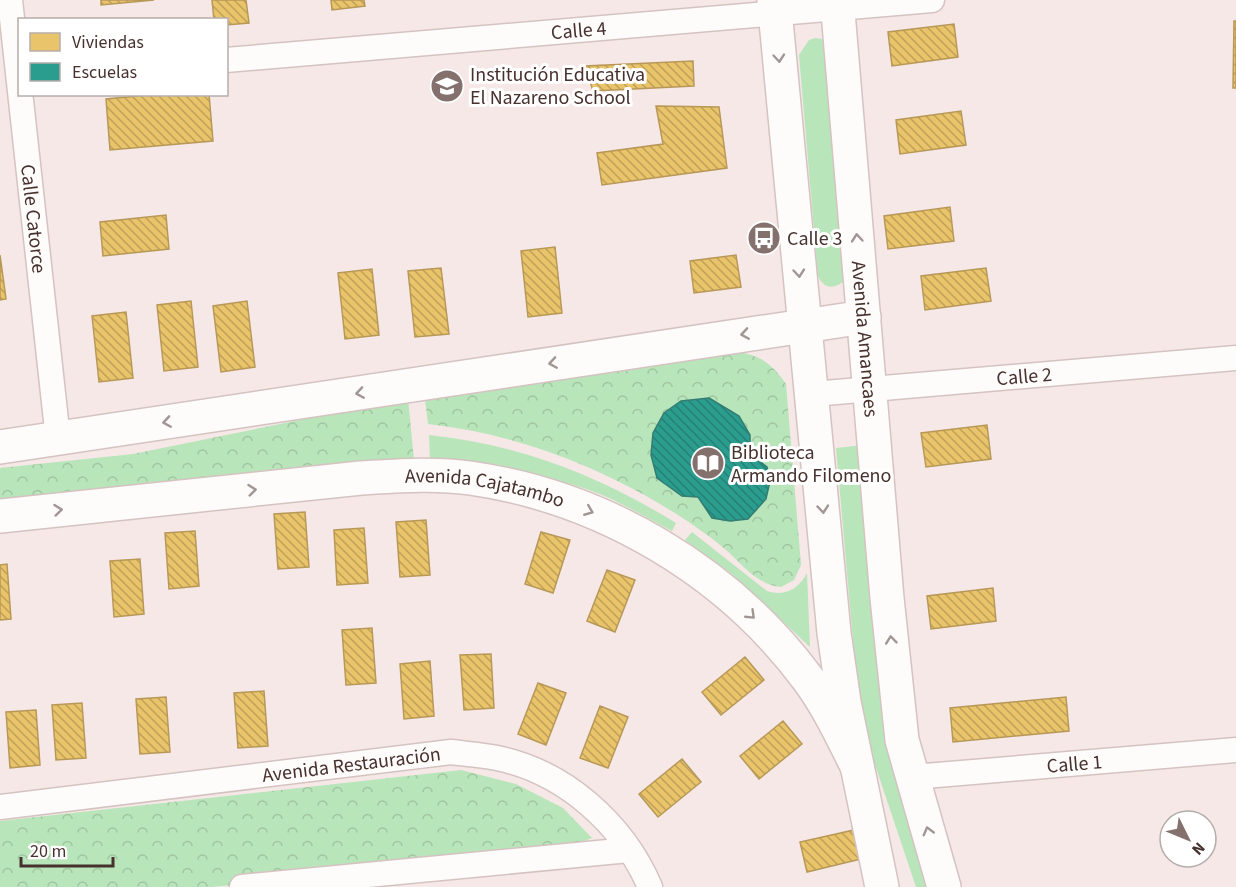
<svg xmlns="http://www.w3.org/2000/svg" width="1236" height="887" viewBox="0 0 1236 887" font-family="'Source Sans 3',sans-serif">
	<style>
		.green { fill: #b9e5ba }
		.park { fill: url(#park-crowns) }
		.homes { fill: url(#homes-back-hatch); stroke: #b89858; stroke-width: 1.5 }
		.schools { fill: url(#schools-back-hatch); stroke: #337d72; stroke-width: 1.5 }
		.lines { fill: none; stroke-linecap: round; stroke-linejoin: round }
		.street-casing { stroke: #d4c3c1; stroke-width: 27 }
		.secondary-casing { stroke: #d4c3c1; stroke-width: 36 }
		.street { stroke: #fefcfb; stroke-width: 24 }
		.secondary { stroke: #fefcfb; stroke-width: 33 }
		.oneway { stroke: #a29694 }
		.labels { text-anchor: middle; stroke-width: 6; stroke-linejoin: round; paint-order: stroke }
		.street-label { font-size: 20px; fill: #47312e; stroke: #fff }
		.poi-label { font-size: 20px; fill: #47312e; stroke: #fff; text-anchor: start }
	</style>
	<defs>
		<pattern id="park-crowns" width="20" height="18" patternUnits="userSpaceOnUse" patternTransform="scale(1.5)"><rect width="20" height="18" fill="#b9e5ba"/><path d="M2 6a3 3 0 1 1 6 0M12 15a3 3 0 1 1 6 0" fill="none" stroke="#a0c5a0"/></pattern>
		<pattern id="homes-back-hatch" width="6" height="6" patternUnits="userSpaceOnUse" patternTransform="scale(1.5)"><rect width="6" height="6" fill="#e9c46a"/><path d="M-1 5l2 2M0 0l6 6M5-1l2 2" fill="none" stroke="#bfa058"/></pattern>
		<pattern id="schools-back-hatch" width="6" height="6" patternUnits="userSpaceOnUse" patternTransform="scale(1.5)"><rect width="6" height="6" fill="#2a9d8f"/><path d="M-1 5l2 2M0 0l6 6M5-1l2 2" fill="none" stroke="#268175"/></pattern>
	</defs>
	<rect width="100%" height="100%" fill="#f5e8e6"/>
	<path class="green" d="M815 38 823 39 831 51 845 280C834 290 824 289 818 276L799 55 809 40Z
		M429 435C521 445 596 474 676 523L672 531C645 517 618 500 589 490 538 472 483 466 430 460Z
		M864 445 936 887H916L860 720 836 448Z
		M692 532 767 591C784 597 799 589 807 573L810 647 732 574 685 540Z"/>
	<path class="park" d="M737 352C761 355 773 365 786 384L801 565 794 580 781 587C757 585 742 564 725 549 707 534 685 519 665 507 594 464 511 433 428 424L425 399Z
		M408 398 414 460 0 501V468L133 454Z
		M461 770 516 784 563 808 592 838 548 855 212 887H0V821Z"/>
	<path class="homes" d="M101 0H154L101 5Z
		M212 0H246L249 23 226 25V20H214Z
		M331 0H364L365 6 332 10Z
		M1234 21H1236V88H1233Z
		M954 24 958 57 892 66 888 32Z
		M693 61 694 86 593 91 585 66Z
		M159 94H209L213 141 110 150 106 99Z
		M656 106 719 107 727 168 602 185 597 153 663 144Z
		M961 111 966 145 900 154 896 120Z
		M950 207 954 241 888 249 884 216Z
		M166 215 169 249 103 256 100 222Z
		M555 247 562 313 528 317 521 251Z
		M0 255 6 299 0 300Z
		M736 255 741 287 694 293 690 261Z
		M441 268 449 334 415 337 408 271Z
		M986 268 991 301 925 310 921 276Z
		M372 269 379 335 345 339 338 273Z
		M191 301 198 367 164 371 157 305Z
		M247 301 255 367 221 372 213 306Z
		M126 312 133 378 99 382 92 316Z
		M987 425 991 459 926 467 921 433Z
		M305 512 309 567 278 569 274 514Z
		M426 520 430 575 400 577 396 522Z
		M364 528 368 583 337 585 334 530Z
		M195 531 199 586 169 589 165 533Z
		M541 532 570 540 553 593 525 584Z
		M140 559 144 614 114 617 110 561Z
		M7 564 11 619 0 620V565Z
		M607 570 635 580 615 632 587 621Z
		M993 588 996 621 931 629 927 596Z
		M372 628 376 683 346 685 342 630Z
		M491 654 494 708 464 710 460 655Z
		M745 657 764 680 721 715 702 692Z
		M430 661 434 716 404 719 400 664Z
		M538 683 566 693 546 745 518 734Z
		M264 691 268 746 238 748 234 693Z
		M166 697 170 752 140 754 136 699Z
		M1066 697 1069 731 953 742 950 708Z
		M82 703 86 758 56 760 52 705Z
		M600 706 628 717 608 768 580 758Z
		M36 710 40 765 10 768 6 712Z
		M783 721 802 744 759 779 740 756Z
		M682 759 701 782 658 817 639 794Z
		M854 830 861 859 807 872 800 842Z"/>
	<path class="schools" d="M709 398 739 416 750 435V454L767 467 770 481 766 499 748 519 730 521 712 518 698 497 682 496 657 478 651 455 653 433 664 413 681 401Z"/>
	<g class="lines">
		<g class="street-casing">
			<g id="street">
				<path id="s1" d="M10 0 58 439"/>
				<path id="s2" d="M226 60 932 0"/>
				<path id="s3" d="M813 394 1236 358"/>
				<path id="s4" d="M913 777 1236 750"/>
				<path id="s5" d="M0 807 451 752C466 754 482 755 497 758 565 772 623 824 650 887"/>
				<path d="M242 887 629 850"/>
			</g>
		</g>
		<g class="secondary-casing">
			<g id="secondary">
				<path d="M774 0 834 633 844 702 882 887"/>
				<path id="s6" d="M837 0 887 598 902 740 944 887"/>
				<path d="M0 447 864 317"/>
				<path id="s7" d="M0 516 361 478C397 476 434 473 470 478 603 497 728 571 808 679 828 706 842 736 857 766"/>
			</g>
		</g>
		<use href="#street" class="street"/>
		<use href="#secondary" class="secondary"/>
	</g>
	<defs><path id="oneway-chevron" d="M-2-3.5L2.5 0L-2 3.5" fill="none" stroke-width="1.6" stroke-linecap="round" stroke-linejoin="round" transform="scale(1.5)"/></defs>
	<g class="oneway">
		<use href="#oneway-chevron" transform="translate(779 58) rotate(85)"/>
		<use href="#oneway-chevron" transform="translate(857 238) rotate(-95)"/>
		<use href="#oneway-chevron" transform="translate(799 273) rotate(85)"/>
		<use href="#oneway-chevron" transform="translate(745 334) rotate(171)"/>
		<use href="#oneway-chevron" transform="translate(553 363) rotate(171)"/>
		<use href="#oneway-chevron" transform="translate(360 393) rotate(171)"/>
		<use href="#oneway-chevron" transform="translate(167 422) rotate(171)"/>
		<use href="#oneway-chevron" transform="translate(252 490) rotate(-6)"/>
		<use href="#oneway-chevron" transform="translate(823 509) rotate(85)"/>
		<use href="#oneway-chevron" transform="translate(58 510) rotate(-6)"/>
		<use href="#oneway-chevron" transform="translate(589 511) rotate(22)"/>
		<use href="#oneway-chevron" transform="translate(751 615) rotate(44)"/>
		<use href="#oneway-chevron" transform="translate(891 640) rotate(-96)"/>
		<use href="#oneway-chevron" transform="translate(928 831) rotate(-105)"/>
	</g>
	<defs>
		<g id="school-disc" transform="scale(1.725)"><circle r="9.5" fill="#84716e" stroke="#fff"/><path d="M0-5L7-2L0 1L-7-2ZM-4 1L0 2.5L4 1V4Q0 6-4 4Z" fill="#fff"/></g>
		<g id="bus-disc" transform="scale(1.725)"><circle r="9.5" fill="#84716e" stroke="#fff"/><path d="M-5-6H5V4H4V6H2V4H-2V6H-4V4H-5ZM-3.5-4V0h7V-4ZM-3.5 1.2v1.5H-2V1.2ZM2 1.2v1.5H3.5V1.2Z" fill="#fff"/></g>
		<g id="library-disc" transform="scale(1.725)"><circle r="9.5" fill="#84716e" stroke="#fff"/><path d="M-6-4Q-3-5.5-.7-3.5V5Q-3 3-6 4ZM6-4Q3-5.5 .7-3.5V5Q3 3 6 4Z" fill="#fff"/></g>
	</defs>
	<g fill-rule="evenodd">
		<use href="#school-disc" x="447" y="86"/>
		<use href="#bus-disc" x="764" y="238"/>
		<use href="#library-disc" x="708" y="463"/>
	</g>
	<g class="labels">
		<g class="street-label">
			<text dy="7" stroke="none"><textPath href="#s2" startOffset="354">Calle 4</textPath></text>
			<text dy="7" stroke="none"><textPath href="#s1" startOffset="220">Calle Catorce</textPath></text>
			<text dy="7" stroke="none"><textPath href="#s6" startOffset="340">Avenida Amancaes</textPath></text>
			<text dy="7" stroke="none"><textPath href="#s3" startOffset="212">Calle 2</textPath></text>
			<text dy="7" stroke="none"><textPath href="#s7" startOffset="488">Avenida Cajatambo</textPath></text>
			<text dy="7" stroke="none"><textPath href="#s5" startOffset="354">Avenida Restauración</textPath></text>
			<text dy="7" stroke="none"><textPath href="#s4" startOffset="162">Calle 1</textPath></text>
		</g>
		<g class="poi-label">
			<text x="470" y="81">Institución Educativa<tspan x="470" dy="23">El Nazareno School</tspan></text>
			<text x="787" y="245">Calle 3</text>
			<text x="731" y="459">Biblioteca<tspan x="731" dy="23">Armando Filomeno</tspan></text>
		</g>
	</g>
	<rect x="18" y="18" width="210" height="78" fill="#ffffff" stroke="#b5adab" stroke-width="1.5"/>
	<rect x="30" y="33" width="30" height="18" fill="#e9c46a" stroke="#b5adab" stroke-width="1.5"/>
	<text x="72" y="48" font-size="18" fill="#47312e">Viviendas</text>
	<rect x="30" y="63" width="30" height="18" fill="#2a9d8f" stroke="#b5adab" stroke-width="1.5"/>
	<text x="72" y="78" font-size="18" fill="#47312e">Escuelas</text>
	<g transform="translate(1188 839) rotate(133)"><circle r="28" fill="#ffffff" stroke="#b5adab" stroke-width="1.5"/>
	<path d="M0-4.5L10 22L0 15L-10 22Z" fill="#84716e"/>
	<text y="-9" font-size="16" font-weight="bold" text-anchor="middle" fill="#47312e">N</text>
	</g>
	<path d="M21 857v9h92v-9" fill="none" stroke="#47312e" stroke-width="3"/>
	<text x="30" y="857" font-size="18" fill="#47312e" stroke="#ffffff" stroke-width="4.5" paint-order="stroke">20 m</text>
</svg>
